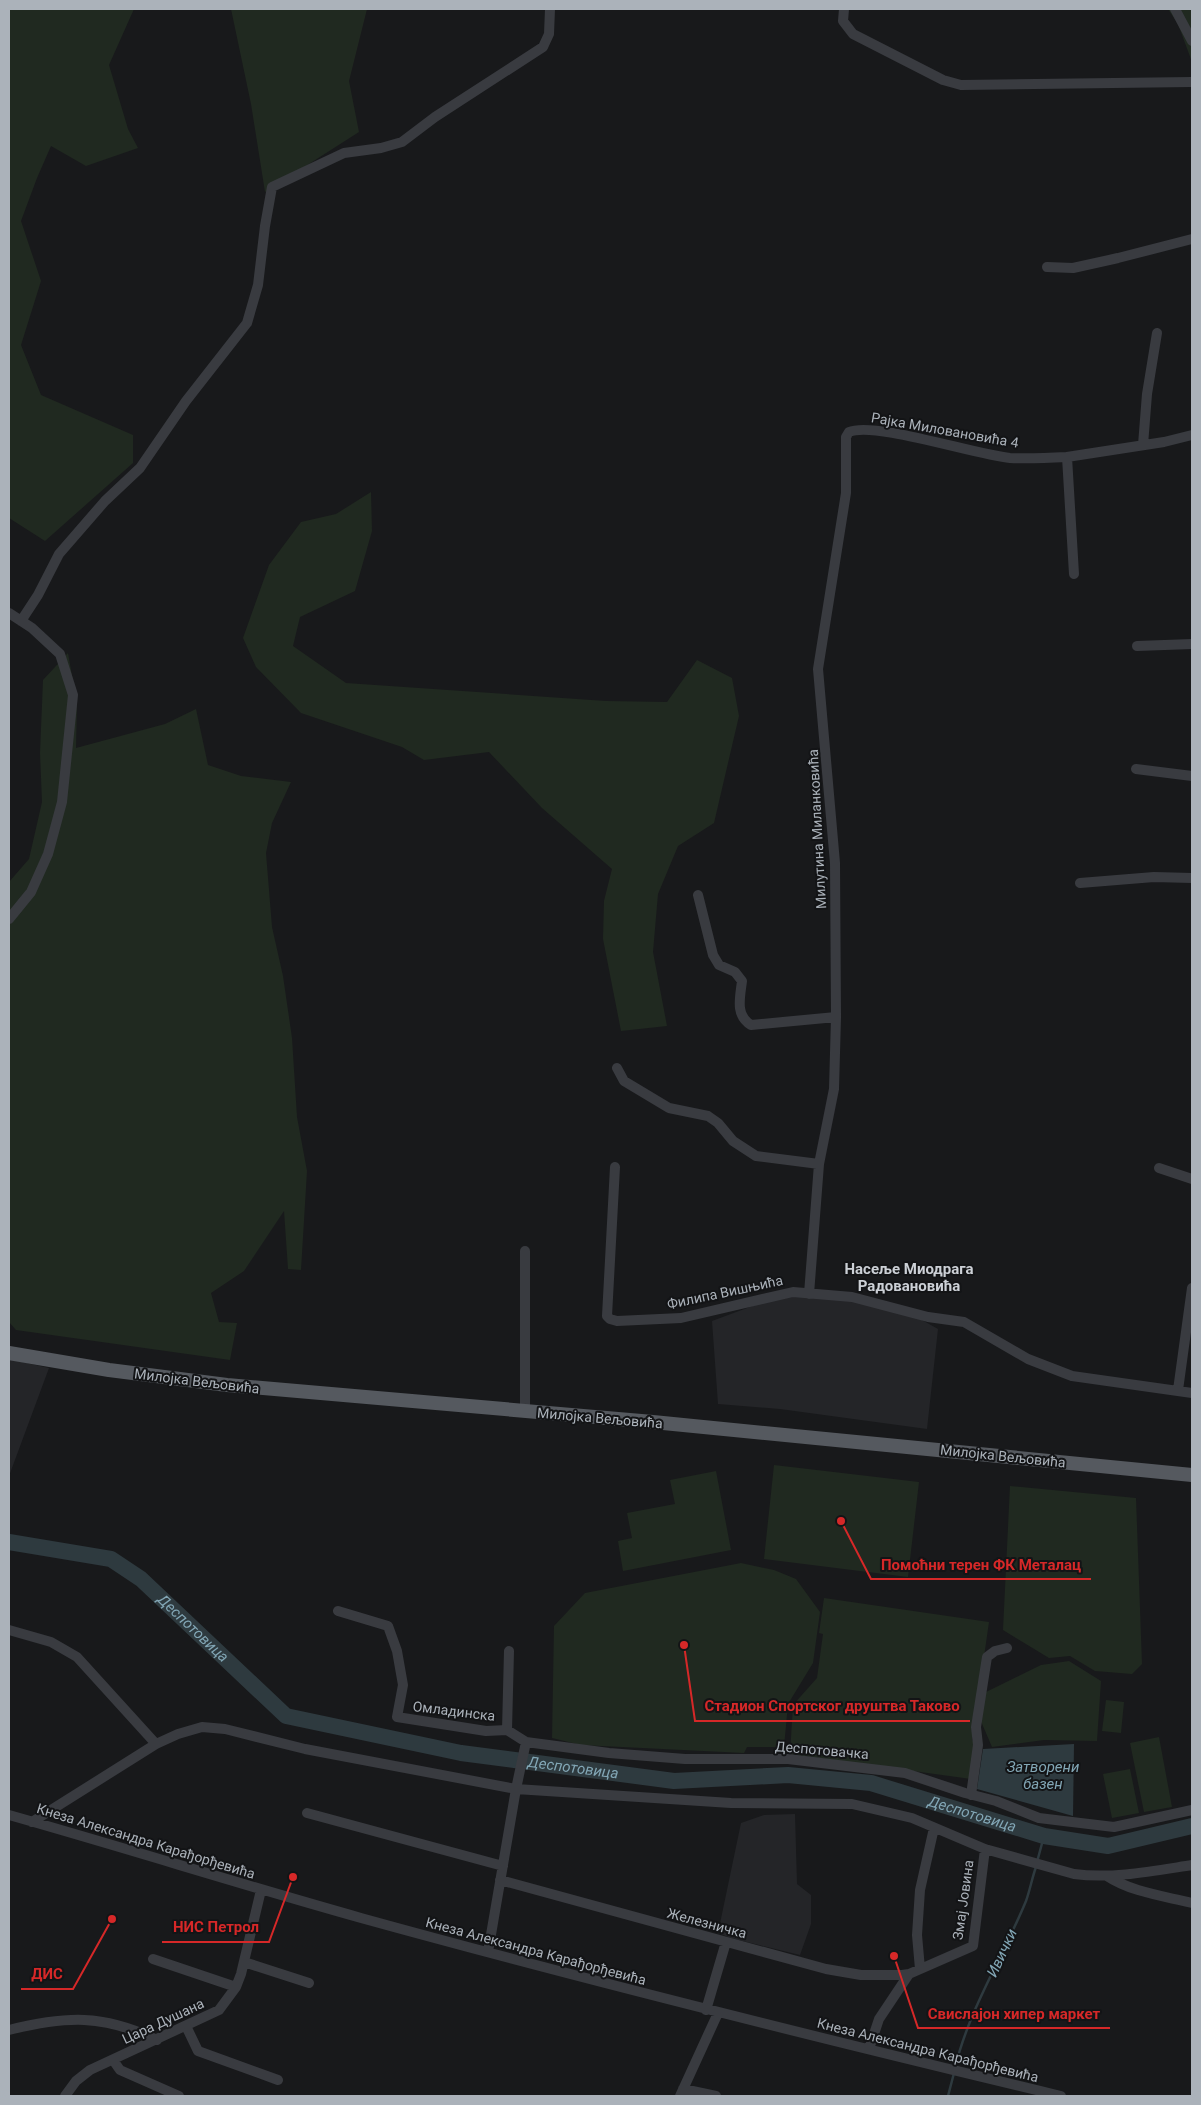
<svg xmlns="http://www.w3.org/2000/svg" width="1201" height="2105" viewBox="0 0 1201 2105" font-family="Roboto,sans-serif">
	<style>
		.built { fill: #242528 }
		.green { fill: #202920 }
		.water { fill: #2e3a3f }
		.lines { fill: none; stroke-linecap: round; stroke-linejoin: round }
		.stream { stroke: #2e3a3f; stroke-width: 2.5 }
		.river { stroke: #2e3a3f; stroke-width: 16 }
		.minor { stroke: #393b40; stroke-width: 10 }
		.major { stroke: #55595f; stroke-width: 14 }
		.labels { text-anchor: middle; stroke-width: 4; stroke-linejoin: round; paint-order: stroke }
		.street-label { font-size: 14px; fill: #abb2ba; stroke: #131416 }
		.neighbourhood-label { font-size: 15px; font-weight: bold; fill: #ccd0d6; stroke: #131416 }
		.water-label { font-size: 15px; font-style: italic; fill: #82a6b5; stroke: #131416 }
		.leader { fill: none; stroke: #d62828; stroke-width: 2 }
		.callout-dot { fill: #d62828; stroke: #131416; stroke-width: 2 }
		.callout-label { font-size: 15px; text-anchor: middle; font-weight: bold; fill: #d62828; stroke: #131416; stroke-width: 4; stroke-linejoin: round; paint-order: stroke }
	</style>
	<rect width="100%" height="100%" fill="#18191b"/>
	<path class="built" d="M788 1293 852 1297 904 1310 938 1329 927 1429 780 1409 718 1404 712 1321Z
		M9 1359 49 1368 9 1476Z
		M795 1814 797 1884 811 1895V1924L800 1955 731 1938 718 1933 741 1823 764 1815Z"/>
	<path class="green" d="M9 9H134L109 65 128 129 138 148 86 166 51 146 37 178 21 221 41 281 21 345 41 395 133 435V463L45 541 9 518Z
		M231 9H367L349 81 359 132 265 192 251 104Z
		M1168 9H1192V62L1178 24Z
		M371 492 372 531 355 591 300 617 293 646 346 683 606 701 667 702 697 660 732 678 739 716 714 823 678 846 658 894 653 952 667 1026 621 1031 603 939 604 901 612 869 542 808 489 752 424 760 402 747 301 713 256 667 243 638 269 565 301 522 336 514Z
		M68 653 77 704 76 748 165 724 196 709 208 765 241 776 291 782 272 823 266 853 272 927 283 976 292 1038 297 1117 307 1171 301 1270 288 1269 284 1211 244 1271 211 1293 219 1322 237 1323 230 1360 16 1330 9 1322V882L29 859 42 802 40 753 43 680Z
		M774 1465 919 1482 908 1577 764 1559Z
		M716 1471 731 1550 623 1571 618 1541 632 1538 627 1513 675 1504 670 1480Z
		M1010 1486 1136 1498 1142 1664 1132 1674 1095 1671 1070 1656 1049 1658 1003 1630Z
		M741 1563 774 1570 796 1579 820 1612 813 1663 788 1704 784 1747H747L744 1753 581 1745 552 1738 554 1626 585 1593Z
		M824 1598 989 1622 972 1740 977 1745 971 1779 790 1754 793 1705 817 1678 823 1634 819 1633Z
		M1069 1661 1101 1681 1097 1741 1044 1740 992 1747 980 1719 984 1693 1041 1665Z
		M1106 1700 1124 1702 1121 1733 1102 1731Z
		M1159 1737 1172 1807 1144 1812 1130 1743Z
		M1130 1769 1139 1813 1112 1818 1103 1774Z"/>
	<path class="water" d="M1074 1744 1073 1816 977 1789 983 1749Z"/>
	<g class="lines">
		<path class="stream" d="M1037 1862 1044 1836
			M955 2068C969 2009 1003 1957 1026 1901 1030 1890 1032 1878 1036 1867
			M948 2096 954 2073"/>
		<path class="river" id="s1" d="M9 1542 111 1559 141 1579 286 1716 461 1753 674 1781 788 1775 871 1783 1044 1836 1108 1846 1192 1826"/>
		<path class="minor" d="M844 9 843 21 853 34 943 80 961 85 1192 82
			M1175 9 1192 41
			M1047 267 1073 268 1118 258 1192 239
			M1143 445 1147 394 1157 333
			M1074 574 1067 457 1164 442 1192 435
			M9 613 32 628 60 654 73 695 62 802 48 854 31 892 9 919
			M21 621 38 595 59 554 105 501 140 468 186 401 247 323 258 285 265 226 272 187 344 153 381 148 402 142 435 117 543 47 549 34 550 9
			M1137 646 1192 644
			M1136 769 1192 776
			M1080 883 1154 877 1192 878
			M698 895 713 955 719 965 735 972 742 981C740 998 735 1015 751 1025L836 1017
			M617 1068 624 1081 669 1108 708 1116 718 1123 733 1141 756 1156 819 1164
			M615 1167 607 1316 610 1319 617 1321 681 1318 793 1292 852 1297 928 1317 964 1322 1028 1359 1072 1376 1192 1393
			M1159 1168 1192 1179
			M809 1294 819 1164 834 1089 836 1017 835 863 818 669 846 493V437L849 432C874 421 976 455 1010 458 1029 459 1048 458 1067 457
			M1178 1390 1192 1288
			M525 1411V1251
			M338 1611 388 1626 397 1651 403 1685 397 1717 486 1731 507 1730 526 1742 609 1753 685 1759H788L905 1773 965 1793 996 1801 1039 1818 1072 1822 1114 1827 1192 1810
			M9 1630 51 1642 77 1657 156 1744
			M507 1730 509 1651
			M971 1795 978 1745 976 1727 987 1657 995 1651 1007 1648
			M307 1813 503 1866
			M9 1815C126 1848 243 1885 361 1918 593 1982 827 2040 1061 2096
			M32 1822 156 1744 178 1734 202 1727 225 1729 305 1749 516 1789 731 1803 852 1804 912 1818 985 1849 1074 1874C1113 1879 1153 1871 1192 1865
			M1107 1876C1131 1892 1164 1896 1192 1903
			M500 1880 826 1969 861 1975H902L909 1974 973 1946 985 1849
			M488 1952 516 1789 526 1742
			M153 1959 236 1987
			M244 1962 309 1983
			M920 1969 917 1935 920 1890 934 1828
			M706 2010 726 1942
			M186 2026 198 2051 278 2080
			M9 2030C66 2016 103 2014 157 2040
			M869 2049 879 2019 909 1974
			M113 2060 120 2070 179 2096
			M683 2089 716 2096
			M65 2096 76 2081 90 2070 219 2010 236 1987 241 1974 261 1890
			M680 2096 718 2013"/>
		<path class="major" d="M9 1353 109 1370 227 1385 653 1422 1192 1475"/>
	</g>
	<g class="labels">
		<g class="street-label">
			<text transform="translate(945 430) rotate(10)" y="5">Рајка Миловановића 4</text>
			<text transform="translate(817 829) rotate(-93)" y="5">Милутина Миланковића</text>
			<text transform="translate(725 1292) rotate(-12)" y="5">Филипа Вишњића</text>
			<text transform="translate(197 1381) rotate(7)" y="5">Милојка Вељовића</text>
			<text transform="translate(600 1418) rotate(5)" y="5">Милојка Вељовића</text>
			<text transform="translate(1003 1456) rotate(6)" y="5">Милојка Вељовића</text>
			<text transform="translate(454 1711) rotate(7)" y="5">Омладинска</text>
			<text transform="translate(822 1750) rotate(5)" y="5">Деспотовачка</text>
			<text transform="translate(146 1841) rotate(17)" y="5">Кнеза Александра Карађорђевића</text>
			<text transform="translate(963 1900) rotate(-82)" y="5">Змај Јовина</text>
			<text transform="translate(707 1923) rotate(15)" y="5">Железничка</text>
			<text transform="translate(536 1951) rotate(15)" y="5">Кнеза Александра Карађорђевића</text>
			<text transform="translate(163 2021) rotate(-25)" y="5">Цара Душана</text>
			<text transform="translate(928 2050) rotate(14)" y="5">Кнеза Александра Карађорђевића</text>
		</g>
		<g class="neighbourhood-label">
			<text x="909" y="1274">Насеље Миодрага<tspan x="909" dy="17">Радовановића</tspan></text>
		</g>
		<g class="water-label">
			<text dy="5" stroke="none"><textPath href="#s1" startOffset="211">Деспотовица</textPath></text>
			<text x="1043" y="1772">Затворени<tspan x="1043" dy="17">базен</tspan></text>
			<text dy="5" stroke="none"><textPath href="#s1" startOffset="631">Деспотовица</textPath></text>
			<text dy="5" stroke="none"><textPath href="#s1" startOffset="1036">Деспотовица</textPath></text>
			<text transform="translate(1002 1953) rotate(-65)" y="5">Ивички</text>
		</g>
	</g>
	<path class="leader" d="M841 1521L871 1579H1091M684 1645L695 1721H970M293 1877L269 1942H162M112 1919L73 1989H21M894 1956L918 2028H1110"/>
	<g class="callout-dot">
		<circle cx="841" cy="1521" r="5"/>
		<circle cx="684" cy="1645" r="5"/>
		<circle cx="293" cy="1877" r="5"/>
		<circle cx="112" cy="1919" r="5"/>
		<circle cx="894" cy="1956" r="5"/>
	</g>
	<g class="callout-label">
		<text x="981" y="1570">Помоћни терен ФК Металац</text>
		<text x="832" y="1711">Стадион Спортског друштва Таково</text>
		<text x="216" y="1932">НИС Петрол</text>
		<text x="47" y="1979">ДИС</text>
		<text x="1014" y="2019">Свислајон хипер маркет</text>
	</g>
	<rect width="1201" height="2105" fill="none" stroke="#abb2ba" stroke-width="20"/>
</svg>
